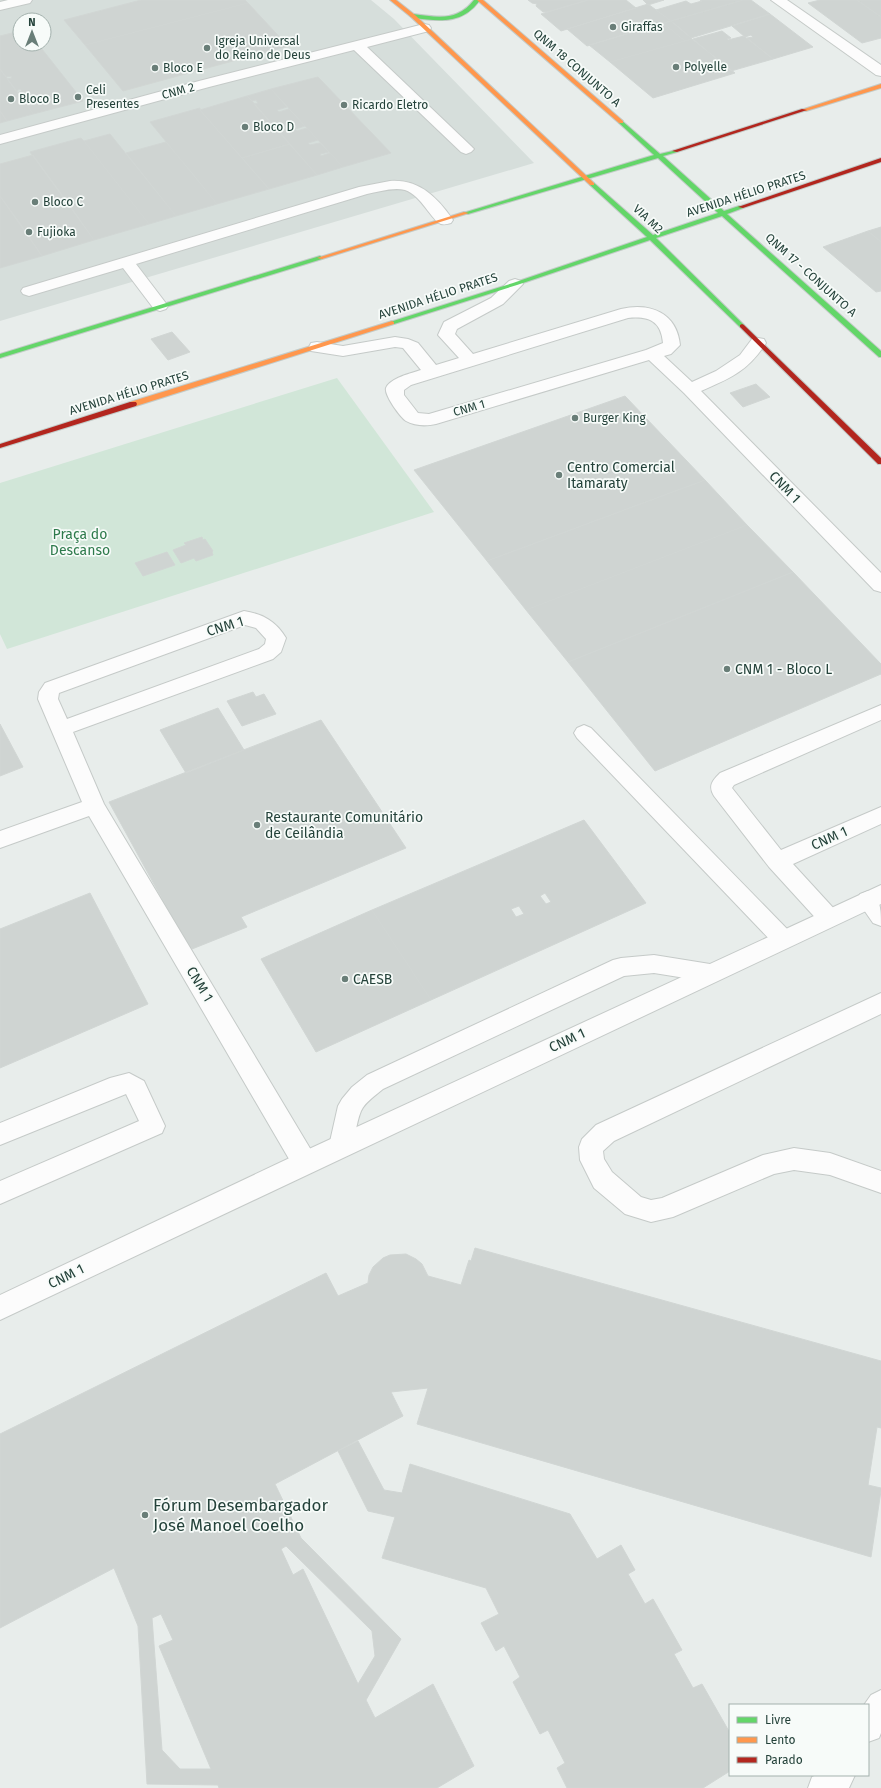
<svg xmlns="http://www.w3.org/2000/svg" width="881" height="1788" viewBox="0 0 881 1788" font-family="'Fira Sans',sans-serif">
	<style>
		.built { fill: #d6dedb; fill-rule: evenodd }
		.green { fill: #d1e6d8 }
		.building { fill: #cfd4d2; stroke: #d1d6d4; fill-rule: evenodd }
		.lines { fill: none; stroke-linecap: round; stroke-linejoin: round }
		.lane-casing { stroke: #c5cac8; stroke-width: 2 }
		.street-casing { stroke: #c5cac8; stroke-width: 2 }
		.fast-casing { stroke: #c3cbc8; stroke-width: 2 }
		.slow-casing { stroke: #c3cbc8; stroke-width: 2 }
		.jam-casing { stroke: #c3cbc8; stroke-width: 2 }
		.lane { fill: #fcfcfc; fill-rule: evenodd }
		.street { fill: #fcfcfc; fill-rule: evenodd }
		.fast { fill: #63d668; fill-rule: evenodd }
		.slow { fill: #ff974d; fill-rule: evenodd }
		.jam { fill: #b3261e; fill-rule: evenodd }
		.poi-dot { fill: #697e78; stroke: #f7fbf9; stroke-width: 1.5 }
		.labels { text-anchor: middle; stroke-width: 3.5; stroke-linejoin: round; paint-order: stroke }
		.far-poi-label { font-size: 12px; fill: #24423a; stroke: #f7fbf9; text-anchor: start }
		.far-street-label { font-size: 12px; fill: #24423a; stroke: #f7fbf9 }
		.poi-label { font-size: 14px; fill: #24423a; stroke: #f7fbf9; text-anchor: start }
		.street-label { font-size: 14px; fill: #24423a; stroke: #f7fbf9 }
		.park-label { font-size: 14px; fill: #2d7a4b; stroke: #f7fbf9 }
		.near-poi-label { font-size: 17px; fill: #24423a; stroke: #f7fbf9; text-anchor: start }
	</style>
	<rect width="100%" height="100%" fill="#e8edeb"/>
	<path class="built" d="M0 0H371L394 19 534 163 0 321ZM20 20H44V44H20Z"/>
	<path class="green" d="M337 378 434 512 7 649 0 634V483Z"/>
	<path class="building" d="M141 0H245L248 3 85 45 64 20Z
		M528 0H588L547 12H543L536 6 537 4 532 3Z
		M588 0H626L636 8 561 31 541 14Z
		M643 0H664L648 5Z
		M700 0H743L671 21 656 10 686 1 691 4 702 1Z
		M743 0H751L770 14 691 38 671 21Z
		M820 0H857L881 17V38L862 43 808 3Z
		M857 0H881V17Z
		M248 3 288 46 123 91 85 45Z
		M648 4 671 21 587 46 567 29Z
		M770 14 813 47 773 59 747 38 753 37 751 35 745 37 732 26Z
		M671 21 681 29 692 39 685 41 663 23Z
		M663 23 685 41 610 62 589 45Z
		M20 31V44H38L83 101 33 114 28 106 32 105 31 103 26 104 17 93 22 91 20 89 16 91 7 79 12 78 11 76 6 77 0 69V36Z
		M722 31 731 38 727 39 728 40 744 36 773 59 731 71 693 39Z
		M692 39 735 73 653 98 610 62Z
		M0 69 28 106 33 114 7 121 0 111Z
		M318 77 391 153 343 167 271 89Z
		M271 89 287 107 277 110 279 112 289 109 305 126 295 129 297 131 307 128 318 140 308 143 310 145 320 143 329 152 320 154 321 156 330 153 343 167 317 175 254 104 258 103 256 100 252 101 247 96Z
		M247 96 252 101 290 144 242 158 200 110Z
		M200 108V110L269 189 217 204 150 122Z
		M0 111 7 121 0 123Z
		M110 134 151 185 176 216 149 224 84 141Z
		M81 138 84 141 149 224 94 240 30 152Z
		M166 142 192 173 217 204 176 216 126 153Z
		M290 144 317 175 269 189 242 158Z
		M33 155 71 207 94 240 42 256 0 196V164Z
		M0 196 19 222 42 256 0 268Z
		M881 227V242L868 231Z
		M868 231 881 242V291L876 292 823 247Z
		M172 332 190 352 168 360 151 339Z
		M756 384 770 397 743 407 730 393Z
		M625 396 705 480 487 561 414 470Z
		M705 480 747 525 526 610 487 561Z
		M747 525 793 572 568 662 526 610Z
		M202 537 203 540 205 539 213 551 212 552 213 555 196 561 194 558 181 563 173 550 186 545 184 543Z
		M167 552 175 565 143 576 135 563Z
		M793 572 881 664V674L655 771 568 662Z
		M253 692 256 697 264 694 276 714 242 726 227 701Z
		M218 708 244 750 186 773 160 730Z
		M321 720 406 848 241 917 247 927 192 949 191 947 189 948 109 802Z
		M0 724 23 767 0 776Z
		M584 820 646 903 431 1000 372 910ZM545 893 551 902 546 904 540 896ZM519 906 524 914 516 917 511 909Z
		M90 893 148 1004 0 1068V929Z
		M372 910 431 1000 316 1052 261 959Z
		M475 1248 881 1361V1428L877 1427 868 1485 881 1488V1491L871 1557 417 1424 428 1388 391 1392 403 1416 275 1484 301 1538 401 1639 366 1700 375 1718 433 1684 474 1766 437 1788H219L218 1785 147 1784 138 1626 114 1568 0 1628V1434L326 1273 338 1296 368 1283 369 1275 373 1267 383 1258 390 1255 406 1254 416 1259 422 1264 428 1276 461 1285 469 1260 471 1261ZM286 1546 372 1631 375 1656 358 1684 303 1569 293 1575 281 1549ZM161 1614 173 1640 159 1646 211 1769H180L162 1750 152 1618Z
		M358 1441 384 1490 402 1493 410 1464 570 1514 597 1559 621 1545 635 1570 628 1574 645 1604 653 1599 682 1650 674 1654 693 1688 702 1684 730 1733V1771L703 1788H567L557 1768 565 1763 548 1730 540 1734 513 1682 520 1677 504 1646 496 1651 481 1623 499 1614 486 1588 382 1558 395 1517 368 1511 338 1451Z"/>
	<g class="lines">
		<g class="lane-casing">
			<path id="lane" d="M8 0H32L30 3 0 10V2Z
				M424 24 429 25 431 28 429 31 367 47 471 146 474 149 471 152 466 154 461 152 354 50 209 87 0 144V135L199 81Z
				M390 181C419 179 437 197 453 220L451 223C447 224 445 225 441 224 431 220 422 196 405 190 393 187 378 192 367 194L136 264 168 306 166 309 160 311 154 309 123 268 29 296 23 294 21 291 23 288 359 187Z
				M515 279 521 281 523 284 503 304 457 329 455 334 473 354 621 309C650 302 677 313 680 345L671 354 664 356 692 382 716 371 740 355 752 339 758 338 764 339 766 343C748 371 731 378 701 391L881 573V592L874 590 684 393 649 360 436 424C427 426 415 426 406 421 400 417 384 395 386 388 390 378 412 373 421 370L403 348 395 347 343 356 311 351 309 347 311 343 317 342 343 346 395 337 408 339 418 343 436 365 459 358 438 335 444 322 491 298 509 281ZM628 318C649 316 661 321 663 343L646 350 429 414 418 413 404 395V390L411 385Z
				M244 611C263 614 276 621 286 638L281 652 273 659 73 732 104 804 314 1155 317 1163 314 1171 305 1174 296 1171 89 816 0 848V831L82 802 38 699 39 692 45 683ZM245 625 256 628 266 639 265 644 259 649 67 719 58 699 59 693Z
				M881 705V720L734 785 732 788 781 850 881 807V824L793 864 837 912 840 918 837 924 829 927 821 924 769 867 714 796C708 786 712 781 720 773Z
				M584 725 591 728 791 933 794 939 791 945 783 948 775 945 577 738 574 733 577 728Z
				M868 891C881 897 881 910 881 926L873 923 857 900 860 894Z
				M654 955 710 964 718 966 721 973 718 980 710 982 654 973 624 976 383 1089C376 1095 365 1102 361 1111 355 1125 356 1140 350 1154L341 1157 332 1154 329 1146 338 1106 342 1099 352 1087 367 1075 613 960 621 958Z
				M881 993V1014L614 1141 603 1151 604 1159 612 1172 641 1197 651 1200 662 1198 763 1155 794 1148 830 1153 881 1171V1193L830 1175 794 1170 774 1174 673 1217 651 1222 625 1214 594 1188 580 1160 579 1147 582 1139 596 1125Z
				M129 1073 144 1081 165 1126 162 1133 0 1204V1181L139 1121 126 1094 0 1145V1123L110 1078Z
				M881 1690V1733L879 1738 868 1742V1705H864L871 1695Z
				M816 1775H855L849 1788H808L812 1777Z"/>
		</g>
		<g class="street-casing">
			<path id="street" d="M771 0H787L881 65V76L876 75Z
				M881 885V904L0 1320V1295L296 1155Z"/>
		</g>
		<g class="fast-casing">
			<path id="fast" d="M474 0H480C462 25 440 21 413 18L410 16 413 14C437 17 457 22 474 0Z
				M621 120 660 154 677 150V152L663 156 724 211 739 206H743V208L727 214 881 351V357H879L722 216 656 238 744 325V327H740L650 240 517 285 394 324H390V322L513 283 647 237 590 185V183H594L653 235 718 213 658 158 468 214 463 213 654 155 619 123V121Z
				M320 256 323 258 322 259 0 358V354Z"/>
		</g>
		<g class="slow-casing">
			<path id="slow" d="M390 0H396L415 15 594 183V185H590L411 17Z
				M477 0H483L623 121V123H619Z
				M881 84V88L806 111 801 110Z
				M464 212 469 213 322 259 317 258Z
				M392 321 394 322V324L136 406H130L129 404 130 402Z"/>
		</g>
		<g class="jam-casing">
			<path id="jam" d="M802 109 807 110 677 152 672 151Z
				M881 158V162L743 208 738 207Z
				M742 324 744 325 881 458V464H878L740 327V325Z
				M130 402H136L137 404 136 406 0 448V444Z"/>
		</g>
		<use href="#lane" class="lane"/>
		<use href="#street" class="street"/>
		<use href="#fast" class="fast"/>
		<use href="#slow" class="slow"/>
		<use href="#jam" class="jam"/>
	</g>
	<g class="poi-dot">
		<circle cx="613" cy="27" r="4"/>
		<circle cx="207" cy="48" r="4"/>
		<circle cx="676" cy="67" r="4"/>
		<circle cx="155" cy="68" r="4"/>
		<circle cx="78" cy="97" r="4"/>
		<circle cx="11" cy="99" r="4"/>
		<circle cx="344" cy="105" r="4"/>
		<circle cx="245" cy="127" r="4"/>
		<circle cx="35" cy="202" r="4"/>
		<circle cx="29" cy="232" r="4"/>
		<circle cx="575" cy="418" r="4"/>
		<circle cx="559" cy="475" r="4"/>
		<circle cx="727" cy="669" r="4"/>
		<circle cx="257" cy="825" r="4"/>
		<circle cx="345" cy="979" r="4"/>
		<circle cx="145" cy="1515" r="4"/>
	</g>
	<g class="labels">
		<g class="far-poi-label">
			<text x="621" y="31">Giraffas</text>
			<text x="215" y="45">Igreja Universal<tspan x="215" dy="14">do Reino de Deus</tspan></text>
			<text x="684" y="71">Polyelle</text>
			<text x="163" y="72">Bloco E</text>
			<text x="86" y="94">Celi<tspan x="86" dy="14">Presentes</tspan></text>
			<text x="19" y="103">Bloco B</text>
			<text x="352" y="109">Ricardo Eletro</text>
			<text x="253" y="131">Bloco D</text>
			<text x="43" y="206">Bloco C</text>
			<text x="37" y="236">Fujioka</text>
			<text x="583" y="422">Burger King</text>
		</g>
		<g class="far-street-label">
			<text transform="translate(577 68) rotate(41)" y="4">QNM 18 CONJUNTO A</text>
			<text transform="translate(178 91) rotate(-15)" y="4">CNM 2</text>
			<text transform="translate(746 194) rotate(-18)" y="4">AVENIDA HÉLIO PRATES</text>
			<text transform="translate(648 219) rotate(43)" y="4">VIA M2</text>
			<text transform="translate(811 275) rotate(42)" y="4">QNM 17 - CONJUNTO A</text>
			<text transform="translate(438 296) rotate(-18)" y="4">AVENIDA HÉLIO PRATES</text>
			<text transform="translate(129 393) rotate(-17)" y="4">AVENIDA HÉLIO PRATES</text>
			<text transform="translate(469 408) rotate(-16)" y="4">CNM 1</text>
		</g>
		<g class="poi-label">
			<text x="567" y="472">Centro Comercial<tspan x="567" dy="16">Itamaraty</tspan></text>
			<text x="735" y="674">CNM 1 - Bloco L</text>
			<text x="265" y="822">Restaurante Comunitário<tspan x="265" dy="16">de Ceilândia</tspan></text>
			<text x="353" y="984">CAESB</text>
		</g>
		<g class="street-label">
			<text transform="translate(785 487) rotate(46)" y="5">CNM 1</text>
			<text transform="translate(225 626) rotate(-17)" y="5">CNM 1</text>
			<text transform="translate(829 838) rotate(-24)" y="5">CNM 1</text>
			<text transform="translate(200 984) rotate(59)" y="5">CNM 1</text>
			<text transform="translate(567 1040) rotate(-25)" y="5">CNM 1</text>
			<text transform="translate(66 1276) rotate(-26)" y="5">CNM 1</text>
		</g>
		<g class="park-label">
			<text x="80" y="539">Praça do<tspan x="80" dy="16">Descanso</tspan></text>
		</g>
		<g class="near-poi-label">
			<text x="153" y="1511">Fórum Desembargador<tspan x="153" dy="20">José Manoel Coelho</tspan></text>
		</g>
	</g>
	<rect x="729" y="1704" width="140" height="72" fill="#f7fbf9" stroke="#a3b1ad"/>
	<rect x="737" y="1717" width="20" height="6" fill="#63d668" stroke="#a3b1ad"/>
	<text x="765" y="1724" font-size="12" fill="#24423a">Livre</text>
	<rect x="737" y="1737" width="20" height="6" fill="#ff974d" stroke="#a3b1ad"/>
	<text x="765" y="1744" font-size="12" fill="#24423a">Lento</text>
	<rect x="737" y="1757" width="20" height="6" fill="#b3261e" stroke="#a3b1ad"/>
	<text x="765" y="1764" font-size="12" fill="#24423a">Parado</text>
	<g transform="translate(32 32)"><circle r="19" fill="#f7fbf9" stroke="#a3b1ad"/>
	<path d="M0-3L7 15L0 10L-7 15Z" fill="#697e78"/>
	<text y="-6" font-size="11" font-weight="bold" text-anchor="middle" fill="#24423a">N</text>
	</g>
</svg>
